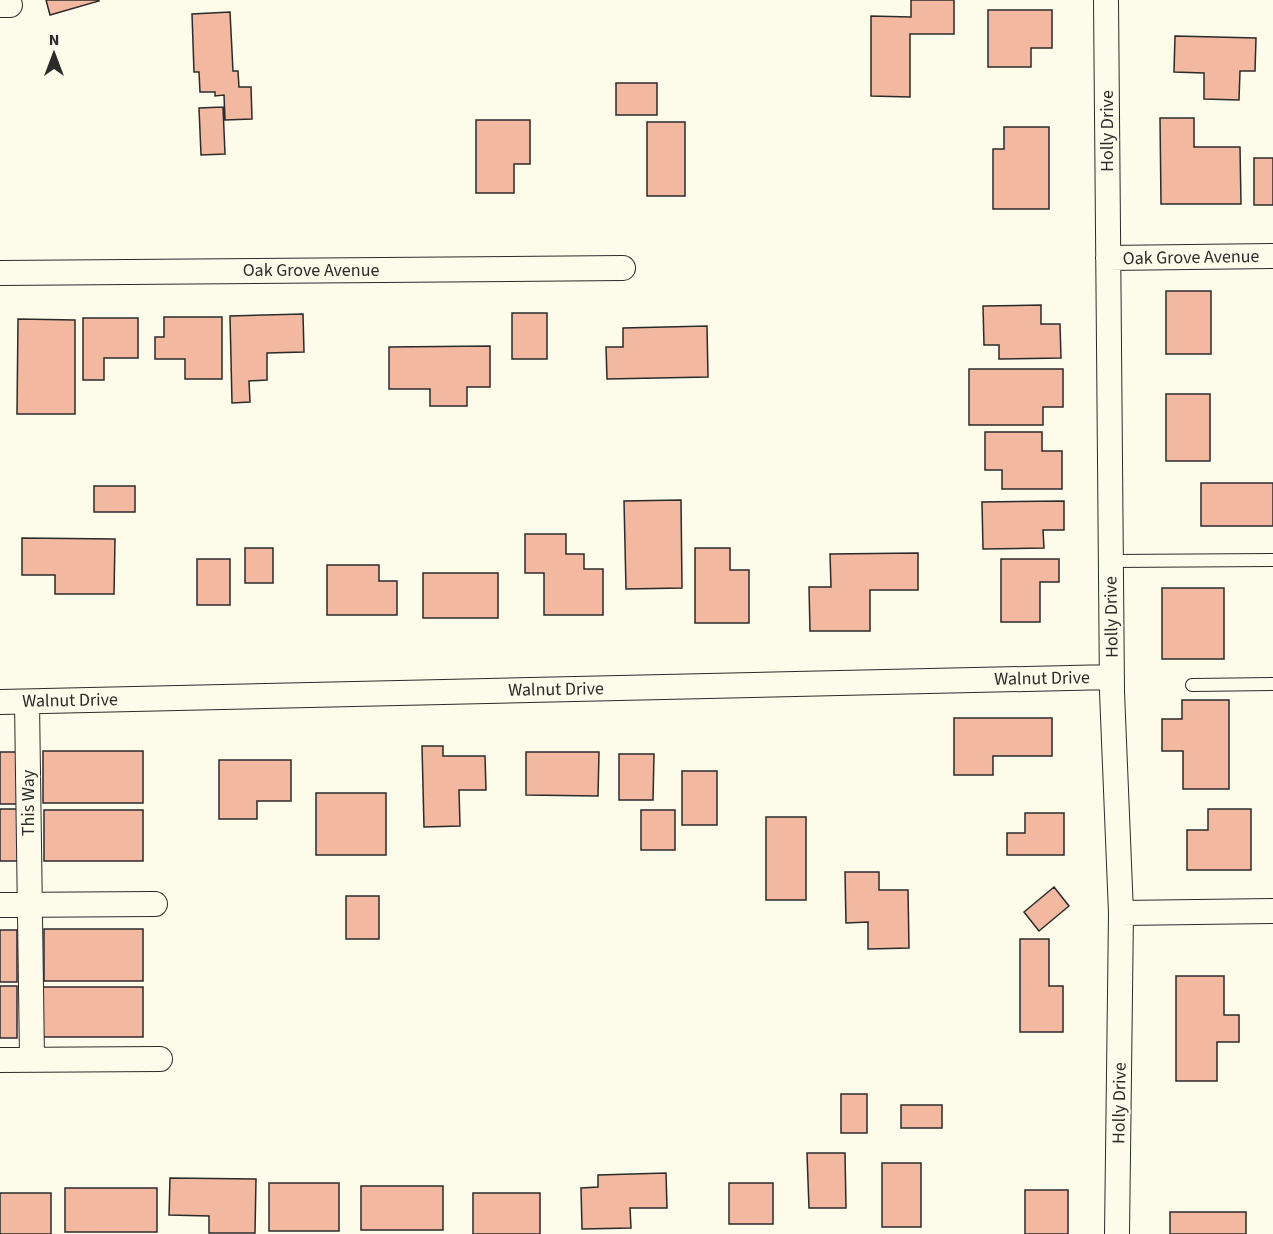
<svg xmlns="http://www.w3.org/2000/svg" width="1273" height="1234" viewBox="0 0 1273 1234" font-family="'Source Sans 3',sans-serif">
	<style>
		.building { fill: #f2b8a0; stroke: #2b2b2b; stroke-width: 1.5 }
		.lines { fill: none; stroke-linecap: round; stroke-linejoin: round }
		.service-casing { stroke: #2b2b2b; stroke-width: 14 }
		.minor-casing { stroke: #2b2b2b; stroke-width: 26 }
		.service { stroke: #fdfbea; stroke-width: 12 }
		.minor { stroke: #fdfbea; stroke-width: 24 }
		.labels { text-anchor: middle; stroke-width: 4.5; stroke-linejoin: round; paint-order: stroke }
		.street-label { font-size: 18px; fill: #2b2b2b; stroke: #fdfbea }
	</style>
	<rect width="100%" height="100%" fill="#fdfbea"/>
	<path class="building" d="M46 0H98L99 1 50 15Z
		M911 0H954V34H910V97L871 96V16L911 17Z
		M988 10H1052V48H1031V67H988Z
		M230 12 233 71H238L239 87H251L252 119 225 120 224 95 215 96V92H200L199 72H194L192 14Z
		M1175 36 1256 38 1255 71H1240L1239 100 1204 99V73L1174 72Z
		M616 83H657V115H616Z
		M223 107 225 154 201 155 199 108Z
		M1160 118H1194V147H1240L1241 204H1161Z
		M476 120H530V164H514V193H476Z
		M647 122H685V196H647Z
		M1004 127H1049V209H993V149H1004Z
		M1254 158H1273V205H1254Z
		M1166 291H1211V354H1166Z
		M1041 305V324H1060L1061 358 999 359V345H984L983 306Z
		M512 313H547V359H512Z
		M303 314 304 352 267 353V380L249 381 250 402 232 403 230 316Z
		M164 317H222V379H185V359H155V337H164Z
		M83 318H138V358H104V380H83Z
		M18 319 75 320V414H17Z
		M707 326 708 377 607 379 606 347H623V328Z
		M490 346V387H467V406H430V389H389V347Z
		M969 369H1063V407H1043V425H969Z
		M1166 394H1210V461H1166Z
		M985 432H1042V451H1062V489H1002V470H985Z
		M1201 483H1273V526H1201Z
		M94 486H135V512H94Z
		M681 500 682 588 626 589 624 501Z
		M1064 501V530H1043L1044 548 983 549 982 502Z
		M525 534H566V554H584V569H603V615H544V573H525Z
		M22 538 115 539 114 594H55V575H22Z
		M245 548H273V583H245Z
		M695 548H730V570H749V623H695Z
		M918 553V590H870V631H810L809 587H831L830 554Z
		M197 559H230V605H197Z
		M1001 559H1059V582H1040V622H1001Z
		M327 565H379V581H397V615H327Z
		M423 573H498V618H423Z
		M1162 588H1224V659H1162Z
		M1182 700H1229V789H1183V751H1162V719H1182Z
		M954 718H1052V756H993V775H954Z
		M422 746H443V756H485L486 790H459L460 826 424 827Z
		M43 751H143V803H43Z
		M0 752H17V804H0Z
		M526 752H599L598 796 526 795Z
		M619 754H654L653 800H619Z
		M219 760H291V801H257V819H219Z
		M682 771H717V825H682Z
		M316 793H386V855H316Z
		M0 809H18V861H0Z
		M1208 809H1251V870H1187V830H1208Z
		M44 810H143V861H44Z
		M641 810H675V850H641Z
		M1025 813H1064V855H1007V833H1025Z
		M766 817H806V900H766Z
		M845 872H879V890H908L909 948 868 949V922L846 923Z
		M1054 887 1069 906 1039 931 1024 912Z
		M346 896H379V939H346Z
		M44 929H143V981H44Z
		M0 930H17V982H0Z
		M1020 939H1049V986H1063V1032H1020Z
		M1176 976H1224V1015H1239V1042H1217V1081H1176Z
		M0 986H17V1038H0Z
		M43 987H143V1037H43Z
		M841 1094H867V1133H841Z
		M901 1105H942V1128H901Z
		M807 1153H845L846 1208H809Z
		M882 1163H921V1227H882Z
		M666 1173 667 1208H630L631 1228 582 1229 581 1188 598 1187V1175Z
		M170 1178 256 1179 255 1233H209V1216L169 1215Z
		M269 1183H339V1231H269Z
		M729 1183H773V1224H729Z
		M361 1186H443V1230H361Z
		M65 1188H157V1232H65Z
		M1025 1190H1068V1234H1025Z
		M0 1193H51V1234H0Z
		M473 1193H540V1234H473Z
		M1170 1212H1246V1234H1170Z"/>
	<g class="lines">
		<g class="service-casing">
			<path id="service" d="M1111 561 1273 560
				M1192 685 1273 684"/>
		</g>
		<g class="minor-casing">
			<path id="minor" d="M1106 0 1112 692 1121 913 1117 1234
				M0 5H10
				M1108 258 1273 256
				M0 273 623 268
				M0 702 1112 677
				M27 702 32 1059
				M0 905 155 904
				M1121 913 1273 911
				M0 1060 160 1059"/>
		</g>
		<use href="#service" class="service"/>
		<use href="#minor" class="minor"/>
	</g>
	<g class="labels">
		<g class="street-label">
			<text transform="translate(1107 131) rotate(-90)" y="6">Holly Drive</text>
			<text transform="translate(1191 257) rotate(-1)" y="6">Oak Grove Avenue</text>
			<text x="311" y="276">Oak Grove Avenue</text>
			<text transform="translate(1111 617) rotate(-91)" y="6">Holly Drive</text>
			<text transform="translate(1042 678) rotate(-1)" y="6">Walnut Drive</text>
			<text transform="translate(556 689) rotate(-1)" y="6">Walnut Drive</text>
			<text transform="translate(70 700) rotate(-1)" y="6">Walnut Drive</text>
			<text transform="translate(28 803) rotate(-90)" y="6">This Way</text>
			<text transform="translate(1119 1103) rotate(-89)" y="6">Holly Drive</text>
		</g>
	</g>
	<g transform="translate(54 54)" stroke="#fdfbea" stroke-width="4.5" paint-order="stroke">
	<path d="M0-4.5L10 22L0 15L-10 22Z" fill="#2b2b2b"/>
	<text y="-9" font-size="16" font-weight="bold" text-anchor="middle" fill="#2b2b2b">N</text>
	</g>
</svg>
